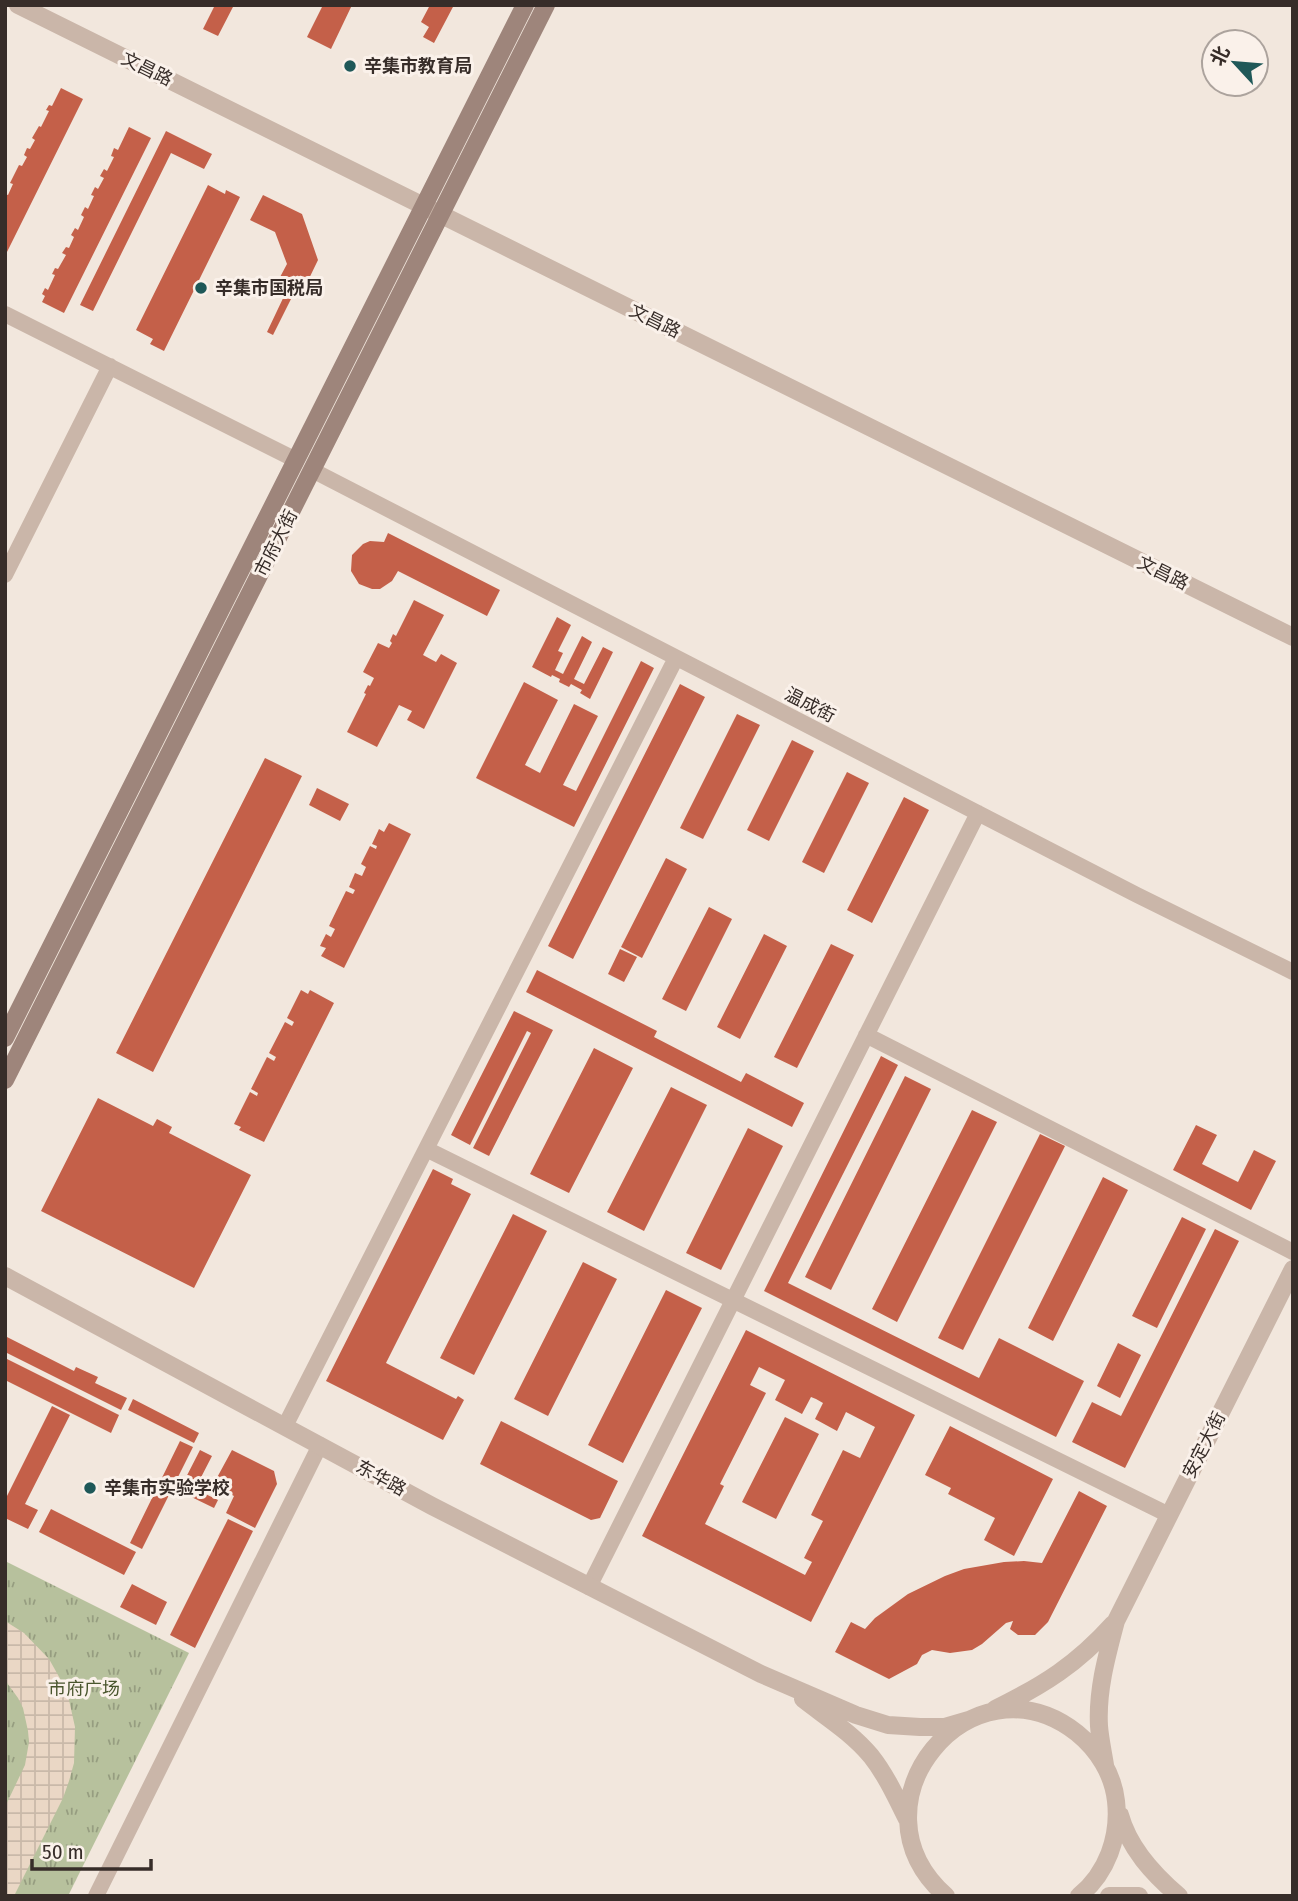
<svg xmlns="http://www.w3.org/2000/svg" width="1298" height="1901" viewBox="0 0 1298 1901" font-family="'Fira Sans Condensed','Noto Sans SC',sans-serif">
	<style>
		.grass { fill: url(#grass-tufts) }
		.plaza { fill: url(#plaza-grid) }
		.building { fill: #c46049; fill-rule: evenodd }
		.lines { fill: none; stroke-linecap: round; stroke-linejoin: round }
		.minor { stroke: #cab6a9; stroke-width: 16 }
		.tertiary { stroke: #cab6a9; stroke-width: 18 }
		.secondary { stroke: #9e857b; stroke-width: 18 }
		.poi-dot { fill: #1f5858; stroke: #faf1ea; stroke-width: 2.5 }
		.labels { text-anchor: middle; stroke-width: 6; stroke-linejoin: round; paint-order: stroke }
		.poi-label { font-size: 18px; font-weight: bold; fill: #372d29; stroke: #faf1ea; text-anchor: start }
		.street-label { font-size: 18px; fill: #372d29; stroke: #faf1ea }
		.park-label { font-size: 18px; fill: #49552d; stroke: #faf1ea }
	</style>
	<defs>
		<pattern id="grass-tufts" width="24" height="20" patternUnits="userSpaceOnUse" patternTransform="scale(1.75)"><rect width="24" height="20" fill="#b7c19d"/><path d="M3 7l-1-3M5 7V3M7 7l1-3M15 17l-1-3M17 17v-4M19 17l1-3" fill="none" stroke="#969d80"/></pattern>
		<pattern id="plaza-grid" width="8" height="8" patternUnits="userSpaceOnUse" patternTransform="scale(1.75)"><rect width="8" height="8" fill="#ead7c5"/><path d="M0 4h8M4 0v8" fill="none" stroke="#c9b9a9"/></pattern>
	</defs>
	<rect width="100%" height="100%" fill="#f2e7dd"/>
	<path class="grass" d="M5 1561 189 1653 68 1896H5Z"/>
	<path class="plaza" d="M5 1621 24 1633 49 1659 67 1691 75 1727 74 1763 69 1781 63 1798 14 1896H5V1807L25 1765 29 1742 28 1731 23 1708 18 1698 5 1680Z"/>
	<path class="building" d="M215 5H234L218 36 203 29Z
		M323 5H352L331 49 307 37Z
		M430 5H454L434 43 423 37 429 27 421 22Z
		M61 88 83 99 5 256V194L8 195 13 184 10 183 19 165 22 166 27 157 24 155 27 148 30 149 35 140 32 138 39 126 41 127 49 111 46 110 49 105 52 106Z
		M129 127 151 138 64 313 42 302 45 296 42 294 45 288 48 290 55 275 52 274 55 268 58 269 66 255 62 253 66 247 69 248 74 237 71 235 75 228 78 230 84 217 81 215 85 207 88 209 94 196 91 195 95 187 98 189 104 178 100 176 104 169 107 171 114 157 111 156 114 148 118 150Z
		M166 131 212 154 204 169 171 153 93 311 80 305Z
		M208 185 225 194 226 190 240 197 164 351 150 344 153 339 136 330Z
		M263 195 302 214 318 260 303 291 297 287 273 335 267 332 286 292 280 289 284 281 279 279 287 264 275 232 250 220Z
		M388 533 500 590 487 616 398 571 392 581 380 589H372L359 584 351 571 352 555 363 544 370 541 384 542Z
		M414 600 444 615 423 655 436 662 441 654 457 663 424 729 407 720 412 711 399 705 377 747 347 732 366 694 364 693 368 685 370 686 374 678 363 672 378 643 389 648 392 643 390 641 393 634 396 636Z
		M557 617 571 625 558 651 563 653 555 670 563 674 582 636 592 642 574 679 584 684 603 647 613 652 590 699 580 693 582 690 571 684 569 687 559 682 560 679 552 675 551 677 532 667Z
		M641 661 654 668 574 827 476 778 524 682 558 700 525 765 540 773 574 704 598 716 563 785 576 791Z
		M680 684 705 697 573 959 548 946Z
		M737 714 760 725 703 839 680 828Z
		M792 740 814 751 769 841 747 830Z
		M265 758 302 776 153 1072 116 1053Z
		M847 772 869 783 824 873 802 862Z
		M317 788 349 804 340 821 309 805Z
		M904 797 929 810 872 923 847 910Z
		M389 823 411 834 344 968 321 956 326 948 320 946 326 934 331 937 335 929 329 926 346 891 353 894 355 890 349 887 355 873 362 876 366 867 361 864 370 846 376 849 377 846 372 844 379 829 384 832Z
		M666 858 687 869 642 958 621 947Z
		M709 907 732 919 686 1011 662 999Z
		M764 934 787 946 740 1039 717 1027Z
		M831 944 854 955 797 1068 774 1057Z
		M620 949 637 957 624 982 608 974Z
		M537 970 657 1031 654 1037 741 1082 746 1073 804 1103 792 1127 526 992Z
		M301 990 308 994 310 990 334 1003 264 1142 239 1130 241 1127 234 1124 250 1092 257 1096 258 1093 251 1089 267 1057 274 1061 276 1057 269 1053 285 1022 292 1026 294 1022 287 1018Z
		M514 1011 553 1030 489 1156 473 1148 531 1033 527 1031 470 1145 451 1135Z
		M594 1048 633 1068 569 1193 530 1174Z
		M881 1056 898 1065 788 1283 979 1378 999 1338 1084 1381 1056 1437 764 1291Z
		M905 1076 931 1089 831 1290 805 1277Z
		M671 1087 707 1105 644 1231 607 1212Z
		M98 1098 153 1126 157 1119 172 1127 169 1133 251 1175 194 1288 41 1211Z
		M972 1110 997 1122 897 1322 872 1309Z
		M1196 1125 1217 1135 1202 1164 1238 1182 1254 1150 1276 1161 1251 1210 1173 1170Z
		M748 1128 783 1146 721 1270 686 1253Z
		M1040 1134 1065 1146 963 1350 938 1338Z
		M433 1169 453 1179 451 1184 471 1194 386 1363 456 1399 458 1396 464 1400 443 1440 326 1381Z
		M1103 1177 1128 1190 1053 1341 1028 1328Z
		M513 1214 547 1231 474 1375 440 1358Z
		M1182 1217 1206 1229 1157 1328 1132 1316Z
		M1215 1229 1239 1241 1125 1468 1072 1442 1092 1402 1121 1416Z
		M583 1262 617 1279 548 1416 514 1399Z
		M666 1290 702 1308 623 1463 588 1445Z
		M746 1330 915 1415 811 1622 642 1536ZM759 1367 785 1380 775 1400 802 1414 811 1397 816 1399 823 1403 815 1419 837 1431 846 1412 875 1427 860 1458 843 1450 811 1515 823 1521 804 1558 812 1562 805 1575 705 1524 724 1486 720 1484 766 1393 750 1385Z
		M5 1336 74 1371 76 1367 98 1377 95 1383 127 1398 121 1410 5 1352Z
		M1118 1343 1141 1355 1120 1398 1097 1386Z
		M5 1358 119 1415 111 1433 5 1380Z
		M133 1399 199 1433 194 1443 128 1410Z
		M52 1406 70 1415 25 1504 38 1510 28 1529 5 1518V1500Z
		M785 1417 819 1434 776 1519 742 1502Z
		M501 1421 618 1481 600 1518 591 1520 480 1464Z
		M950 1426 1053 1479 1014 1556 984 1540 995 1518 948 1494 951 1488 925 1475Z
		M180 1441 193 1447 142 1549 130 1543Z
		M200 1450 212 1456 195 1489 218 1500 214 1508 179 1491Z
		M232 1450 274 1471 277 1484 255 1528 226 1513 234 1496 213 1485Z
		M1079 1491 1107 1506 1048 1622 1035 1635H1018L1010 1629 1013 1621 1006 1623 982 1644 972 1650 950 1653 932 1650 922 1655 917 1664 889 1679 835 1652 851 1622 865 1629 875 1618 908 1594 945 1576 964 1569 1004 1562 1024 1561 1042 1563Z
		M51 1509 136 1552 124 1575 39 1532Z
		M228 1519 253 1531 195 1648 170 1635Z
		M132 1584 167 1602 156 1625 120 1607Z"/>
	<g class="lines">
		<path class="minor" d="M5 314 296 460
			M312 470 1137 895 1293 972
			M5 575 110 366
			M866 1035 1293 1252
			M426 1149 1169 1515
			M285 1426 676 658
			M589 1587 978 813
			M96 1896 320 1445"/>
		<path class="tertiary" d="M18 5 1293 637
			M5 1276 432 1506 761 1674 856 1715 888 1725 920 1727H945L969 1720
			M803 1699C826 1717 852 1733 871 1756 886 1775 896 1797 907 1819
			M995 1709C1044 1685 1077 1664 1113 1624
			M1105 1765C1103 1752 1100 1739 1099 1726 1097 1690 1107 1655 1116 1621L1293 1269
			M1120 1815C1129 1848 1153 1874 1179 1896
			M946 1896C843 1805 971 1650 1077 1733 1098 1750 1113 1774 1116 1801 1120 1837 1107 1873 1079 1896
			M1109 1896H1139"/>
		<path class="secondary" d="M5 1038 525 5
			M5 1080 546 5"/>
	</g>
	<g class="poi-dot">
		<circle cx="350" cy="66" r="7"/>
		<circle cx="201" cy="288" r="7"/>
		<circle cx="90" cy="1488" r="7"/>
	</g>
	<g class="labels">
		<g class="poi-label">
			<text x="364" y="72">辛集市教育局</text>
			<text x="215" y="294">辛集市国税局</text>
			<text x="104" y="1494">辛集市实验学校</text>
		</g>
		<g class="street-label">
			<text transform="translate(147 69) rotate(26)" y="6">文昌路</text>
			<text transform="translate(655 321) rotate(26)" y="6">文昌路</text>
			<text transform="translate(276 543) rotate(-63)" y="6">市府大街</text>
			<text transform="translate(1163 573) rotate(26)" y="6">文昌路</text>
			<text transform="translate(810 705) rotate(27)" y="6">温成街</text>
			<text transform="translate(1204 1445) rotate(-63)" y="6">安定大街</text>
			<text transform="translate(381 1478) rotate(29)" y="6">东华路</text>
		</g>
		<g class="park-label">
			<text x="84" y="1695">市府广场</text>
		</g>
	</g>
	<rect width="1298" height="1901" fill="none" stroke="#372d29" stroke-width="14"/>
	<g transform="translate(1235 63) rotate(296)"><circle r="33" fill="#faf1ea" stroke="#aca39d" stroke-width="2"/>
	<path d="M0-5L12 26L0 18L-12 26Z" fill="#1f5858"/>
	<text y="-10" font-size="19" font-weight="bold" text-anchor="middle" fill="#372d29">北</text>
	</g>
	<path d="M32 1859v10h119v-10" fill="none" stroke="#372d29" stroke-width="3.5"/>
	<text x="42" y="1859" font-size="21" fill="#372d29" stroke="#faf1ea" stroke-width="5" paint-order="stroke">50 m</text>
</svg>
